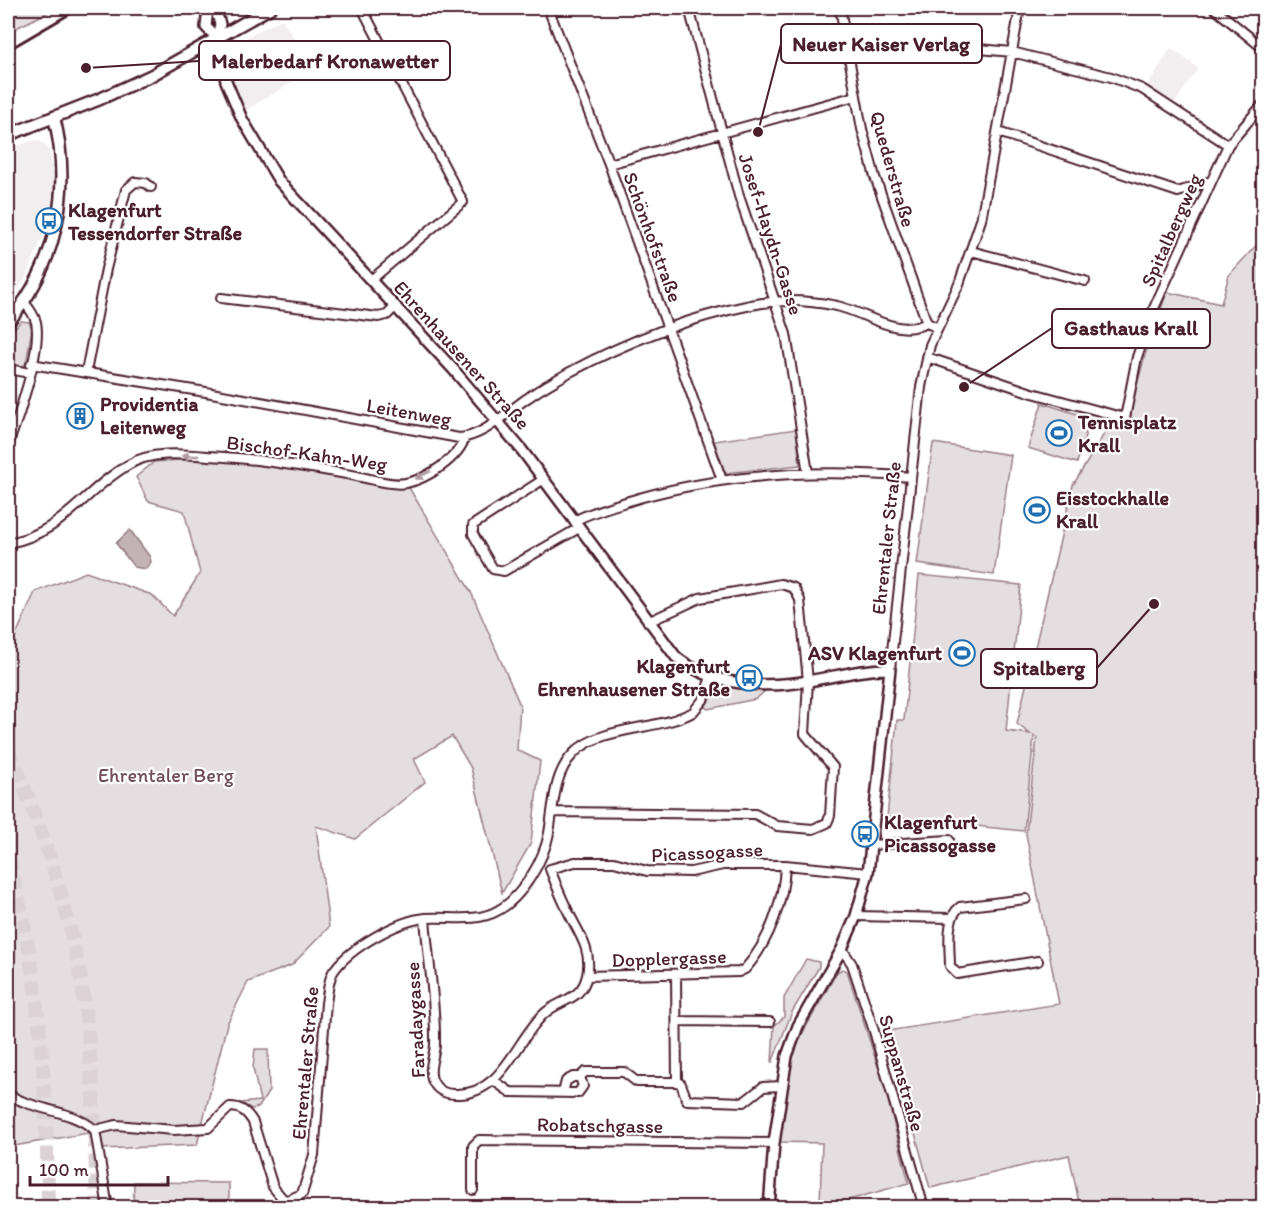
<svg xmlns="http://www.w3.org/2000/svg" width="1271" height="1215" viewBox="0 0 1271 1215" font-family="Itim,sans-serif">
	<style>
		.built { fill: #f2eeef }
		.green { fill: #e5dee0; stroke: #987e86; stroke-width: 1.5 }
		.water { fill: #c1b3b6; stroke: #91787e; stroke-width: 1.5 }
		.lines { fill: none; stroke-linecap: round; stroke-linejoin: round }
		.motorway-tunnel { stroke: #dbd2d5; stroke-width: 14; stroke-dasharray: 14 7; stroke-linecap: butt }
		.minor-casing { stroke: #4a1f2b; stroke-width: 12 }
		.tertiary-casing { stroke: #4a1f2b; stroke-width: 14 }
		.secondary-casing { stroke: #4a1f2b; stroke-width: 15 }
		.minor { stroke: #fff; stroke-width: 8 }
		.tertiary { stroke: #fff; stroke-width: 9 }
		.secondary { stroke: #fff; stroke-width: 10 }
		.rail { stroke: #4a1f2b; stroke-width: 3 }
		.oneway { fill: #ae9aa0 }
		.labels { text-anchor: middle; stroke-width: 4.5; stroke-linejoin: round; paint-order: stroke }
		.street-label { font-size: 20px; fill: #4a1f2b; stroke: #fff }
		.poi-label { font-size: 20px; font-weight: bold; fill: #4a1f2b; stroke: #fff; text-anchor: start }
		.park-label { font-size: 20px; fill: #714f58; stroke: #fff }
		.leader { fill: none; stroke: #4a1f2b; stroke-width: 2 }
		.callout-dot { fill: #4a1f2b; stroke: #fff; stroke-width: 2 }
		.callout { fill: #fff; stroke: #4a1f2b; stroke-width: 2 }
		.callout-label { font-size: 21px; text-anchor: middle; font-weight: bold; fill: #4a1f2b }
	</style>
	<rect width="100%" height="100%" fill="#fff"/>
	<filter id="ink" filterUnits="userSpaceOnUse"><feTurbulence type="fractalNoise" baseFrequency=".0167" numOctaves="2"/><feDisplacementMap in="SourceGraphic" scale="12" xChannelSelector="R" yChannelSelector="G"/><feConvolveMatrix kernelMatrix="1 2 1 2 8 2 1 2 1" color-interpolation-filters="sRGB"/></filter>
	<g filter="url(#ink)">
		<path class="built" d="M282 19 313 70 243 112 225 63 228 47Z
			M1171 48 1198 68 1175 103 1147 87Z
			M37 140 46 145 50 153 53 170 54 185 46 230 24 281 16 292 8 296V148Z"/>
		<path class="green" d="M8 8H57L8 32Z
			M1263 238V1207H1080L1069 1155 930 1188 887 1031 1059 1004 1026 834 1037 737 1034 736 1024 831 887 817 897 720H904L919 575 1021 585 1006 731 1030 734 1017 724 1073 485 1112 421 1127 424 1145 355 1167 292 1221 304 1229 275Z
			M21 321 29 322 32 328 26 364 19 368 8 365V335Z
			M1042 403 1090 418 1077 463 1028 448Z
			M796 429 800 465 725 473 714 441Z
			M933 443 1011 455 994 575 917 564Z
			M204 458 240 460 408 486 471 592 520 705 517 750 540 761 531 843 502 893 471 768 452 736 414 759 425 782 355 839 316 826 329 927 292 965 248 982 227 1024 197 1145 101 1149 88 1133 8 1147V653L35 592 86 572 152 595 173 616 200 573 184 511 148 501 136 477 154 462Z
			M718 685 764 689 765 691 756 699 708 709 705 707Z
			M806 959 819 962V967L792 1012 772 1063 774 1026 784 1017V998Z
			M842 969 847 971 884 1085 909 1183 838 1203 820 1205 822 1143 780 1142 788 1077 796 1045 837 972Z
			M255 1049H268L269 1091 259 1107 252 1109 240 1103 260 1101 253 1068Z
			M134 1182 229 1183V1207H133Z"/>
		<path class="water" d="M130 530 150 557 151 562 146 569 134 567 116 543Z"/>
		<g class="lines">
			<path class="motorway-tunnel" d="M8 748C41 826 70 908 83 993 93 1064 95 1136 97 1208
				M8 857C40 971 47 1089 48 1208"/>
			<g class="minor-casing">
				<path id="minor" d="M362 8 463 202 371 280
					M548 8 609 164 722 480
					M689 8 739 196 786 334 808 473
					M840 8 862 129 875 177 927 323 938 328
					M1214 8 1264 49
					M846 42 925 44 1012 52 1111 77 1142 89 1228 145
					M998 132 1178 192 1211 181
					M609 164 856 96
					M971 251 1085 281
					M221 298 378 317 387 315 396 306
					M927 357 1029 392 1125 418 1137 357 1154 308 1228 145 1264 103
					M31 364 206 392 459 438C486 436 507 411 529 397 541 388 555 381 568 373 626 342 686 318 751 305 780 299 808 300 837 306 867 313 897 338 927 323
					M8 369 30 373
					M86 372 106 269 126 190 135 182 146 183 151 187
					M8 445C18 419 42 349 36 322 34 314 29 308 24 302
					M544 479 473 525V534L493 569 504 571 579 528
					M574 521C595 510 617 505 639 498 728 473 819 469 911 477
					M8 543C64 533 84 490 128 465 150 451 183 454 208 456 257 458 304 467 352 475 368 478 391 486 406 483 427 479 459 458 465 437
					M890 669 921 387 930 345 959 284 981 220 1020 8
					M552 812 755 814 777 826 813 829 827 823 830 816 833 767 805 734 808 681 800 600 794 588 781 584 700 598 648 622
					M871 845 949 840
					M550 869 575 862H614L647 871 691 872 723 865H785L868 873
					M1026 899 960 907C945 918 950 949 950 966L957 974 1038 961
					M856 916 951 918
					M425 918C428 959 436 1003 435 1045 434 1058 426 1073 435 1085 439 1091 447 1094 454 1094 504 1096 516 1038 545 1013 560 999 582 1001 587 975 593 948 576 930 566 907 560 895 555 882 550 869
					M842 949 852 964 874 1031 924 1208
					M676 974 677 1082 681 1084 687 1100 744 1102 763 1087 781 1086
					M587 976 739 972 745 969C769 942 784 901 785 865
					M677 1021 770 1022
					M493 1080 510 1092 578 1093 583 1086 580 1077
					M563 1093 566 1081 573 1077H580L585 1072H624L637 1082H677
					M8 1094C34 1111 71 1109 95 1130L108 1208
					M95 1130 116 1125 174 1130 208 1128 230 1107C241 1107 247 1112 253 1122L273 1187 283 1199 288 1200 302 1194 314 1155 326 1003C328 992 328 981 333 972 348 949 398 920 426 918 449 916 475 923 497 911 522 898 544 860 549 833 554 805 553 774 574 753 602 725 659 731 693 712L703 700 711 677
					M473 1190V1146L479 1140 774 1143"/>
			</g>
			<g class="tertiary-casing">
				<path id="tertiary" d="M208 8 206 27 217 38
					M215 8 220 24 217 38 226 81 242 119 279 181 453 369 521 449 676 657C713 686 763 689 808 681 838 676 860 669 890 669L868 873 856 916 842 949 798 1026 787 1056 774 1143 769 1208"/>
			</g>
			<g class="secondary-casing">
				<path id="secondary" d="M8 135 100 99 152 75 270 8
					M8 322C57 266 72 189 54 117"/>
			</g>
			<use href="#minor" class="minor"/>
			<use href="#tertiary" class="tertiary"/>
			<use href="#secondary" class="secondary"/>
			<path class="rail" d="M8 50 80 8"/>
		</g>
		<defs><path id="oneway-solid" d="M-6-.8H1V-3.2L6.5 0L1 3.2V.8H-6Z" transform="scale(1.5)"/></defs>
		<g class="oneway">
			<use href="#oneway-solid" transform="translate(190 456) rotate(180)"/>
			<use href="#oneway-solid" transform="translate(423 475) rotate(153)"/>
		</g>
	</g>
	<defs>
		<g id="bus-ring" transform="scale(1.35)"><circle r="9.5" fill="#fff" stroke="#1f6fb2" stroke-width="1.5"/><path d="M-5-6H5V4H4V6H2V4H-2V6H-4V4H-5ZM-3.5-4V0h7V-4ZM-3.5 1.2v1.5H-2V1.2ZM2 1.2v1.5H3.5V1.2Z" fill="#1f6fb2"/></g>
		<g id="building-ring" transform="scale(1.35)"><circle r="9.5" fill="#fff" stroke="#1f6fb2" stroke-width="1.5"/><path d="M-4-6H4V6H1V3H-1V6H-4ZM-2.5-4.3h1.7v1.8h-1.7ZM.8-4.3h1.7v1.8H.8ZM-2.5-1h1.7V.8h-1.7ZM.8-1h1.7V.8H.8Z" fill="#1f6fb2"/></g>
		<g id="stadium-ring" transform="scale(1.35)"><circle r="9.5" fill="#fff" stroke="#1f6fb2" stroke-width="1.5"/><path d="M0-5a6.5 5 0 1 0 0 10a6.5 5 0 1 0 0-10ZM-3.5-1.8h7v3.6h-7Z" fill="#1f6fb2"/></g>
	</defs>
	<g fill-rule="evenodd">
		<use href="#bus-ring" x="49" y="221"/>
		<use href="#building-ring" x="80" y="416"/>
		<use href="#stadium-ring" x="1059" y="433"/>
		<use href="#stadium-ring" x="1037" y="510"/>
		<use href="#stadium-ring" x="962" y="653"/>
		<use href="#bus-ring" x="749" y="678"/>
		<use href="#bus-ring" x="865" y="834"/>
	</g>
	<g class="labels">
		<g class="street-label">
			<text transform="translate(893 169) rotate(74)" y="7">Quederstraße</text>
			<text transform="translate(1171 230) rotate(-66)" y="7">Spitalbergweg</text>
			<text transform="translate(771 234) rotate(72)" y="7">Josef-Haydn-Gasse</text>
			<text transform="translate(653 237) rotate(70)" y="7">Schönhofstraße</text>
			<text transform="translate(462 355) rotate(48)" y="7">Ehrenhausener Straße</text>
			<text transform="translate(409 412) rotate(10)" y="7">Leitenweg</text>
			<text transform="translate(307 453) rotate(8)" y="7">Bischof-Kahn-Weg</text>
			<text transform="translate(886 538) rotate(-84)" y="7">Ehrentaler Straße</text>
			<text transform="translate(707 852) rotate(-3)" y="7">Picassogasse</text>
			<text transform="translate(669 958) rotate(-2)" y="7">Dopplergasse</text>
			<text transform="translate(415 1020) rotate(-93)" y="7">Faradaygasse</text>
			<text transform="translate(305 1063) rotate(-85)" y="7">Ehrentaler Straße</text>
			<text transform="translate(902 1073) rotate(74)" y="7">Suppanstraße</text>
			<text transform="translate(600 1125) rotate(1)" y="7">Robatschgasse</text>
		</g>
		<g class="poi-label">
			<text x="68" y="217">Klagenfurt<tspan x="68" dy="23">Tessendorfer Straße</tspan></text>
			<text x="100" y="411">Providentia<tspan x="100" dy="23">Leitenweg</tspan></text>
			<text x="1078" y="429">Tennisplatz<tspan x="1078" dy="23">Krall</tspan></text>
			<text x="1056" y="505">Eisstockhalle<tspan x="1056" dy="23">Krall</tspan></text>
			<text x="942" y="660" text-anchor="end">ASV Klagenfurt</text>
			<text x="730" y="673" text-anchor="end">Klagenfurt<tspan x="730" dy="23">Ehrenhausener Straße</tspan></text>
			<text x="884" y="829">Klagenfurt<tspan x="884" dy="23">Picassogasse</tspan></text>
		</g>
		<g class="park-label">
			<text x="166" y="782">Ehrentaler Berg</text>
		</g>
	</g>
	<path class="leader" d="M758 132L781 44M86 68L199 61M964 387L1052 328M1154 604L1097 668"/>
	<g class="callout-dot">
		<circle cx="758" cy="132" r="6"/>
		<circle cx="86" cy="68" r="6"/>
		<circle cx="964" cy="387" r="6"/>
		<circle cx="1154" cy="604" r="6"/>
	</g>
	<g class="callout">
		<rect x="781" y="24" width="201" height="39" rx="6"/>
		<rect x="199" y="41" width="251" height="39" rx="6"/>
		<rect x="1052" y="309" width="158" height="39" rx="6"/>
		<rect x="981" y="649" width="116" height="39" rx="6"/>
	</g>
	<g class="callout-label">
		<text x="881" y="51">Neuer Kaiser Verlag</text>
		<text x="325" y="68">Malerbedarf Kronawetter</text>
		<text x="1131" y="335">Gasthaus Krall</text>
		<text x="1039" y="675">Spitalberg</text>
	</g>
	<rect width="1271" height="1215" fill="none" stroke="#fff" stroke-width="30"/>
	<rect x="15" y="15" width="1241" height="1185" fill="none" stroke="#4a1f2b" stroke-width="2" filter="url(#ink)"/>
	<path d="M30 1176v9h138v-9" fill="none" stroke="#4a1f2b" stroke-width="3"/>
	<text x="39" y="1176" font-size="18" fill="#4a1f2b" stroke="#ffffff" stroke-width="4.5" paint-order="stroke">100 m</text>
</svg>
